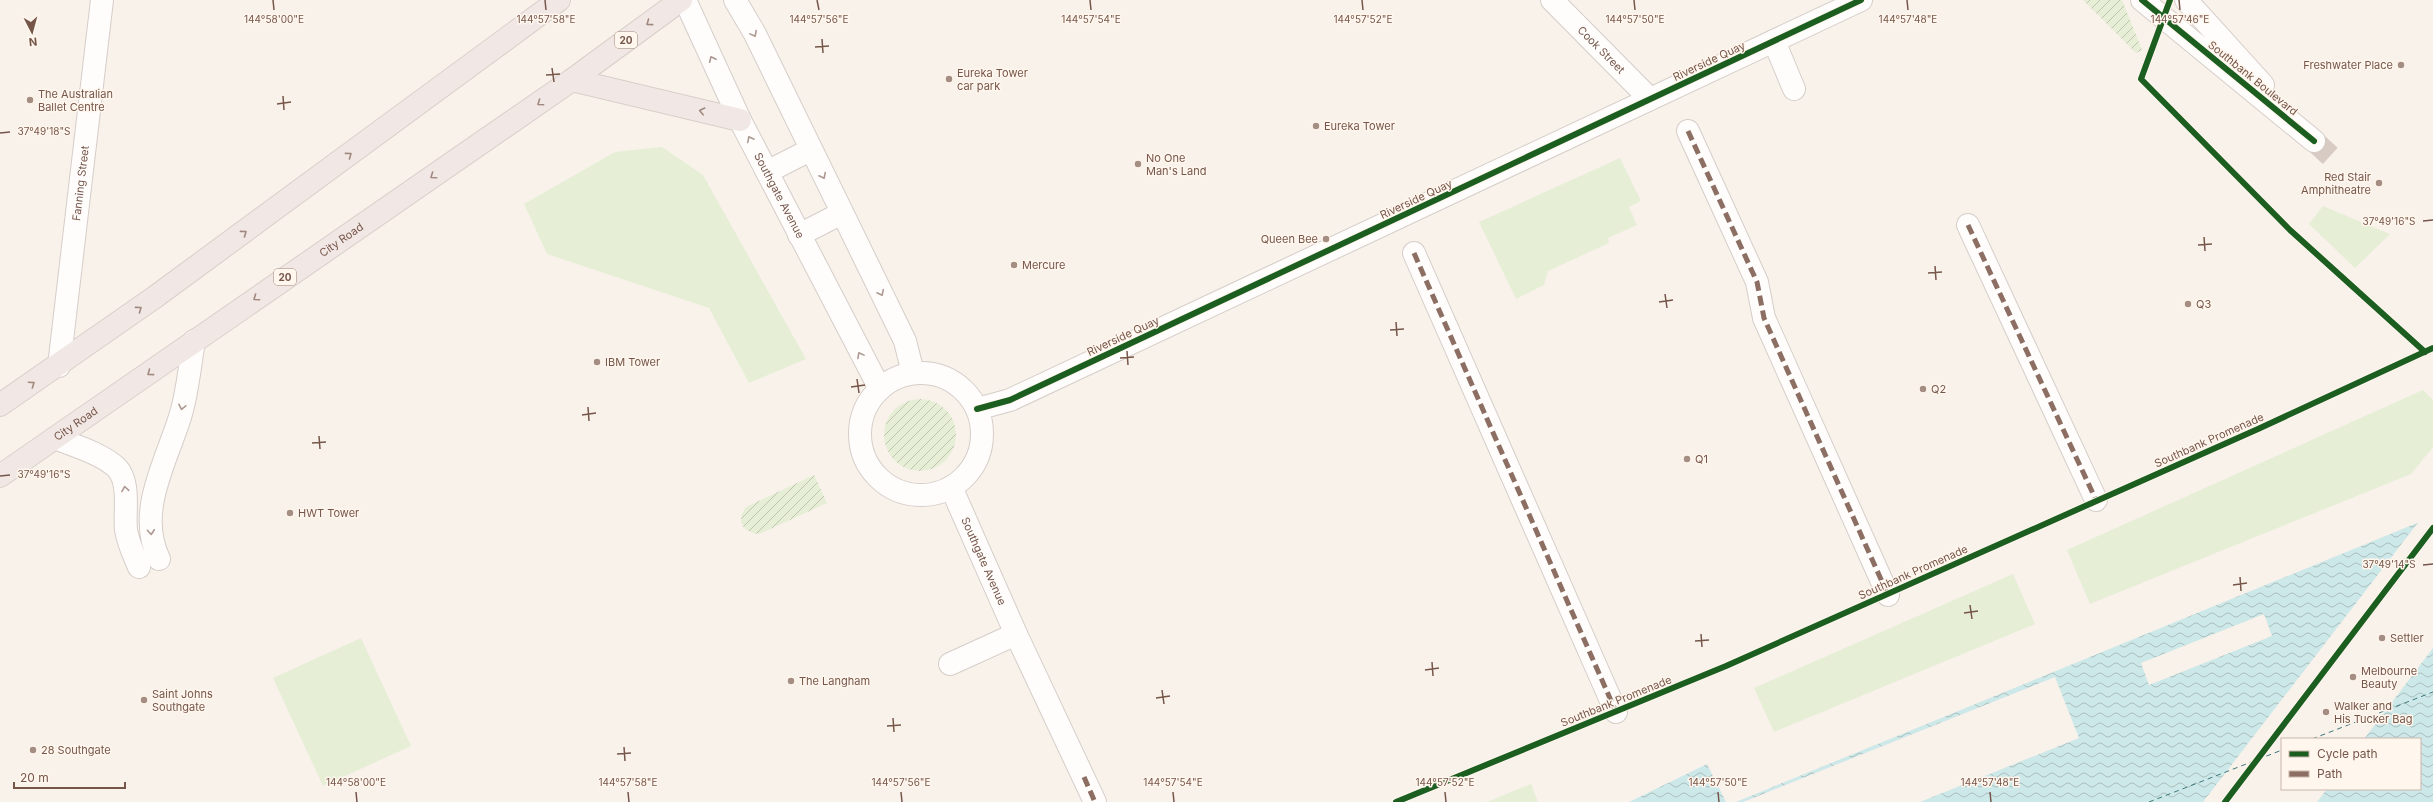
<svg xmlns="http://www.w3.org/2000/svg" width="2433" height="802" viewBox="0 0 2433 802" font-family="Inter,sans-serif">
	<style>
		.green { fill: #e6eed6 }
		.garden { fill: url(#garden-furrows) }
		.water { fill: url(#water-waves); fill-rule: evenodd }
		.pier { fill: #f8f2eb }
		.lines { fill: none; stroke-linecap: round; stroke-linejoin: round }
		.ferry { stroke: #3d777c; stroke-width: 1; stroke-dasharray: 5 4; stroke-linecap: butt }
		.street-tunnel { stroke: #d8cbc3; stroke-width: 22; stroke-dasharray: 22 11; stroke-linecap: butt }
		.lane-casing { stroke: #d6cdc8; stroke-width: 24 }
		.street-casing { stroke: #d6cdc8; stroke-width: 24 }
		.highway-casing { stroke: #d9cfc9; stroke-width: 24 }
		.lane { stroke: #fefdfc; stroke-width: 22 }
		.street { stroke: #fefdfc; stroke-width: 22 }
		.highway { stroke: #f1e8e5; stroke-width: 22 }
		.quiet { stroke: #8d6e63; stroke-width: 5; stroke-dasharray: 10 5; stroke-linecap: butt }
		.cycleway-casing { stroke: #fff6ed; stroke-width: 8 }
		.cycleway { stroke: #1b5e20; stroke-width: 6 }
		.oneway { stroke: #a28980 }
		.oneway2 { stroke: #ad9991 }
		.ticks { fill: none; stroke: #77564a; stroke-width: 1.5 }
		.poi-dot { fill: #a48d82; stroke: #fff6ed; stroke-width: 1.5 }
		.labels { text-anchor: middle; stroke-width: 3; stroke-linejoin: round; paint-order: stroke }
		.shield { fill: #fff6ed; stroke: #a0867b; stroke-width: 1 }
		.shield-label { font-size: 10px; font-weight: bold; fill: #77564a }
		.street-label { font-size: 11px; fill: #77564a; stroke: #fff6ed }
		.poi-label { font-size: 11px; fill: #77564a; stroke: #fff6ed; text-anchor: start }
		.ticks-label { font-size: 10px; text-anchor: middle; fill: #77564a; stroke: #fff6ed; stroke-width: 3; stroke-linejoin: round; paint-order: stroke }
	</style>
	<defs>
		<pattern id="garden-furrows" width="10" height="10" patternUnits="userSpaceOnUse"><rect width="10" height="10" fill="#e6eed6"/><path d="M-1 1l2-2M0 10L10 0M9 11l2-2" fill="none" stroke="#bfc4b0"/></pattern>
		<pattern id="water-waves" width="16" height="10" patternUnits="userSpaceOnUse"><rect width="16" height="10" fill="#cde8e8"/><path d="M0 5q4-4 8 0t8 0" fill="none" stroke="#abbfbe"/></pattern>
	</defs>
	<rect width="100%" height="100%" fill="#f8f2eb"/>
	<path class="green" d="M662 147 703 175 806 359 749 383 709 308 547 254 524 204 615 152Z
		M1620 158 1641 201 1629 207 1637 225 1608 238 1609 243 1548 271 1544 285 1516 299 1479 222Z
		M2323 206 2390 234 2355 268 2309 224Z
		M2423 390 2433 400V447L2411 474 2090 604 2067 550Z
		M2013 574 2035 624 1774 732 1754 688Z
		M361 638 411 746 323 786 273 678Z
		M1531 784 1538 802H1487Z"/>
	<path class="garden" d="M2083 0H2122L2142 50 2136 53Z
		M884 435a36 36 0 1 1 72 0a36 36 0 1 1-72 0Z
		M814 475 827 503 759 534C742 532 736 521 746 507Z"/>
	<path class="water" d="M2433 516V802H1736L2417 523ZM2282 739H2420V789H2282Z
		M1707 764 1726 802H1629Z"/>
	<path class="pier" d="M2433 514V648L2364 739H2282V789H2327L2317 802H2203L2420 520Z
		M2264 614 2272 636 2149 685 2141 663Z
		M2055 677 2079 738 1920 802H1743Z"/>
	<g class="lines">
		<path class="ferry" d="M2312 739 2433 692
			M2149 802 2282 750"/>
		<path class="street-tunnel" d="M2314 141 2337 162"/>
		<g class="lane-casing">
			<path id="lane" d="M1774 41 1794 89
				M767 172 810 150
				M799 235 842 213
				M55 438C75 446 100 453 116 467 131 482 124 511 126 530 128 543 134 555 139 567
				M159 559C135 509 169 458 182 410 188 388 190 364 194 341
				M950 664 1016 634"/>
		</g>
		<g class="street-casing">
			<g id="street">
				<path id="s1" d="M685 0 740 120 880 389"/>
				<path d="M735 0 755 34 905 341 913 373"/>
				<path id="s2" d="M1552 0 1650 99"/>
				<path d="M2142 0 2314 141"/>
				<path d="M2186 0 2263 85"/>
				<path d="M1688 131 1757 282 1764 318 1888 595"/>
				<path d="M1968 225 2096 500"/>
				<path d="M1414 253 1616 712"/>
				<path id="s3" d="M59 366 102 0"/>
				<circle cx="921" cy="434" r="61"/>
				<path d="M977 409 1010 400 1861 0"/>
				<path id="s4" d="M951 487 1016 634 1095 802"/>
			</g>
		</g>
		<g class="highway-casing">
			<g id="highway">
				<path d="M572 80 740 120"/>
				<path d="M0 405 155 297 559 0"/>
				<path id="s5" d="M0 476 572 80 681 0"/>
			</g>
		</g>
		<use href="#lane" class="lane"/>
		<use href="#street" class="street"/>
		<use href="#highway" class="highway"/>
		<path class="quiet" d="M1688 131 1757 282 1764 318 1888 595
			M1968 225 2096 500
			M1414 253 1616 712
			M1084 777 1095 802"/>
		<g class="cycleway-casing">
			<path id="cycleway" d="M2142 0 2314 141
				M2170 0 2141 79 2290 230 2425 352
				M977 409 1010 400 1861 0
				M1396 802 1726 666 2258 429 2433 348
				M2225 802 2433 528"/>
		</g>
		<use href="#cycleway" class="cycleway"/>
	</g>
	<defs><path id="oneway-chevron" d="M-2-3.5L2.5 0L-2 3.5" fill="none" stroke-width="1.6" stroke-linecap="round" stroke-linejoin="round"/></defs>
	<g class="oneway">
		<use href="#oneway-chevron" transform="translate(649 23) rotate(144)"/>
		<use href="#oneway-chevron" transform="translate(540 103) rotate(145)"/>
		<use href="#oneway-chevron" transform="translate(702 111) rotate(-167)"/>
		<use href="#oneway-chevron" transform="translate(349 155) rotate(-36)"/>
		<use href="#oneway-chevron" transform="translate(433 176) rotate(145)"/>
		<use href="#oneway-chevron" transform="translate(244 233) rotate(-36)"/>
		<use href="#oneway-chevron" transform="translate(256 298) rotate(145)"/>
		<use href="#oneway-chevron" transform="translate(139 309) rotate(-36)"/>
		<use href="#oneway-chevron" transform="translate(150 373) rotate(144)"/>
		<use href="#oneway-chevron" transform="translate(32 384) rotate(-34)"/>
	</g>
	<g class="oneway2">
		<use href="#oneway-chevron" transform="translate(754 34) rotate(62)"/>
		<use href="#oneway-chevron" transform="translate(712 59) rotate(-115)"/>
		<use href="#oneway-chevron" transform="translate(750 139) rotate(-117)"/>
		<use href="#oneway-chevron" transform="translate(823 176) rotate(63)"/>
		<use href="#oneway-chevron" transform="translate(881 293) rotate(64)"/>
		<use href="#oneway-chevron" transform="translate(860 355) rotate(-118)"/>
		<use href="#oneway-chevron" transform="translate(182 407) rotate(102)"/>
		<use href="#oneway-chevron" transform="translate(125 489) rotate(-99)"/>
		<use href="#oneway-chevron" transform="translate(151 532) rotate(85)"/>
	</g>
	<path class="ticks" d="M273 0 274 10M545 0 546 10M817 0 819 10M1090 0 1091 10M1362 0 1363 10M1634 0 1635 10M1907 0 1908 10M2179 0 2180 10M822 39 823 53M815 47 829 46M552 68 554 82M546 75 560 74M283 96 284 110M277 104 291 102M0 133 10 132M2423 221 2433 220M2204 237 2205 251M2198 245 2212 244M1935 266 1936 280M1928 273 1942 272M1665 294 1667 308M1659 302 1673 300M1396 322 1397 336M1390 330 1404 329M1127 351 1128 365M1120 358 1134 357M857 379 859 393M851 387 865 385M588 407 589 421M582 415 596 413M319 436 320 449M312 443 326 442M0 476 10 475M2423 565 2433 564M2240 577 2241 591M2233 585 2247 583M1970 605 1972 619M1964 613 1978 611M1701 634 1702 647M1695 641 1709 640M1432 662 1433 676M1425 670 1439 668M1162 690 1164 704M1156 698 1170 696M893 718 894 732M887 726 901 725M624 747 625 761M617 754 631 753M356 792 357 802M628 792 629 802M901 792 902 802M1173 792 1174 802M1445 792 1446 802M1718 792 1719 802M1990 792 1991 802"/>
	<g class="poi-dot">
		<circle cx="2401" cy="65" r="4"/>
		<circle cx="949" cy="79" r="4"/>
		<circle cx="30" cy="100" r="4"/>
		<circle cx="1316" cy="126" r="4"/>
		<circle cx="1138" cy="164" r="4"/>
		<circle cx="2379" cy="183" r="4"/>
		<circle cx="1326" cy="239" r="4"/>
		<circle cx="1014" cy="265" r="4"/>
		<circle cx="2188" cy="304" r="4"/>
		<circle cx="597" cy="362" r="4"/>
		<circle cx="1923" cy="389" r="4"/>
		<circle cx="1687" cy="459" r="4"/>
		<circle cx="290" cy="513" r="4"/>
		<circle cx="2382" cy="638" r="4"/>
		<circle cx="2353" cy="677" r="4"/>
		<circle cx="791" cy="681" r="4"/>
		<circle cx="144" cy="700" r="4"/>
		<circle cx="2326" cy="712" r="4"/>
		<circle cx="33" cy="750" r="4"/>
	</g>
	<g class="labels">
		<g class="shield">
			<rect x="615" y="32" width="22" height="16" rx="3"/>
			<rect x="274" y="269" width="22" height="16" rx="3"/>
		</g>
		<g class="shield-label">
			<text x="626" y="44">20</text>
			<text x="285" y="281">20</text>
		</g>
		<g class="street-label">
			<text dy="4" stroke="none"><textPath href="#s2" startOffset="70">Cook Street</textPath></text>
			<text transform="translate(1709 61) rotate(-25)" y="4">Riverside Quay</text>
			<text transform="translate(2253 78) rotate(39)" y="4">Southbank Boulevard</text>
			<text dy="4" stroke="none"><textPath href="#s3" startOffset="184">Fanning Street</textPath></text>
			<text dy="4" stroke="none"><textPath href="#s1" startOffset="217">Southgate Avenue</textPath></text>
			<text transform="translate(1416 199) rotate(-25)" y="4">Riverside Quay</text>
			<text dy="4" stroke="none"><textPath href="#s5" startOffset="415">City Road</textPath></text>
			<text transform="translate(1123 336) rotate(-25)" y="4">Riverside Quay</text>
			<text dy="4" stroke="none"><textPath href="#s5" startOffset="92">City Road</textPath></text>
			<text transform="translate(2209 440) rotate(-24)" y="4">Southbank Promenade</text>
			<text dy="4" stroke="none"><textPath href="#s4" startOffset="81">Southgate Avenue</textPath></text>
			<text transform="translate(1913 572) rotate(-24)" y="4">Southbank Promenade</text>
			<text transform="translate(1616 701) rotate(-22)" y="4">Southbank Promenade</text>
		</g>
		<g class="poi-label">
			<text x="2393" y="69" text-anchor="end">Freshwater Place</text>
			<text x="957" y="77">Eureka Tower<tspan x="957" dy="13">car park</tspan></text>
			<text x="38" y="98">The Australian<tspan x="38" dy="13">Ballet Centre</tspan></text>
			<text x="1324" y="130">Eureka Tower</text>
			<text x="1146" y="162">No One<tspan x="1146" dy="13">Man's Land</tspan></text>
			<text x="2371" y="181" text-anchor="end">Red Stair<tspan x="2371" dy="13">Amphitheatre</tspan></text>
			<text x="1318" y="243" text-anchor="end">Queen Bee</text>
			<text x="1022" y="269">Mercure</text>
			<text x="2196" y="308">Q3</text>
			<text x="605" y="366">IBM Tower</text>
			<text x="1931" y="393">Q2</text>
			<text x="1695" y="463">Q1</text>
			<text x="298" y="517">HWT Tower</text>
			<text x="2390" y="642">Settler</text>
			<text x="2361" y="675">Melbourne<tspan x="2361" dy="13">Beauty</tspan></text>
			<text x="799" y="685">The Langham</text>
			<text x="152" y="698">Saint Johns<tspan x="152" dy="13">Southgate</tspan></text>
			<text x="2334" y="710">Walker and<tspan x="2334" dy="13">His Tucker Bag</tspan></text>
			<text x="41" y="754">28 Southgate</text>
		</g>
	</g>
	<g class="ticks-label">
		<text x="274" y="23">144°58'00"E</text>
		<text x="546" y="23">144°57'58"E</text>
		<text x="819" y="23">144°57'56"E</text>
		<text x="1091" y="23">144°57'54"E</text>
		<text x="1363" y="23">144°57'52"E</text>
		<text x="1635" y="23">144°57'50"E</text>
		<text x="1908" y="23">144°57'48"E</text>
		<text x="2180" y="23">144°57'46"E</text>
		<text x="44" y="135">37°49'18"S</text>
		<text x="2389" y="225">37°49'16"S</text>
		<text x="44" y="478">37°49'16"S</text>
		<text x="2389" y="568">37°49'14"S</text>
		<text x="356" y="786">144°58'00"E</text>
		<text x="628" y="786">144°57'58"E</text>
		<text x="901" y="786">144°57'56"E</text>
		<text x="1173" y="786">144°57'54"E</text>
		<text x="1445" y="786">144°57'52"E</text>
		<text x="1718" y="786">144°57'50"E</text>
		<text x="1990" y="786">144°57'48"E</text>
	</g>
	<rect x="2281" y="738" width="140" height="52" fill="#fff6ed" stroke="#c9b6ac"/>
	<rect x="2289" y="751" width="20" height="6" fill="#1b5e20" stroke="#c9b6ac"/>
	<text x="2317" y="758" font-size="12" fill="#77564a">Cycle path</text>
	<rect x="2289" y="771" width="20" height="6" fill="#8d6e63" stroke="#c9b6ac"/>
	<text x="2317" y="778" font-size="12" fill="#77564a">Path</text>
	<g transform="translate(32 32) rotate(174)" stroke="#fff6ed" stroke-width="3" paint-order="stroke">
	<path d="M0-3L7 15L0 10L-7 15Z" fill="#77564a"/>
	<text y="-6" font-size="11" font-weight="bold" text-anchor="middle" fill="#77564a">N</text>
	</g>
	<path d="M14 782v6h111v-6" fill="none" stroke="#77564a" stroke-width="2"/>
	<text x="20" y="782" font-size="12" fill="#77564a" stroke="#fff6ed" stroke-width="3" paint-order="stroke">20 m</text>
</svg>
